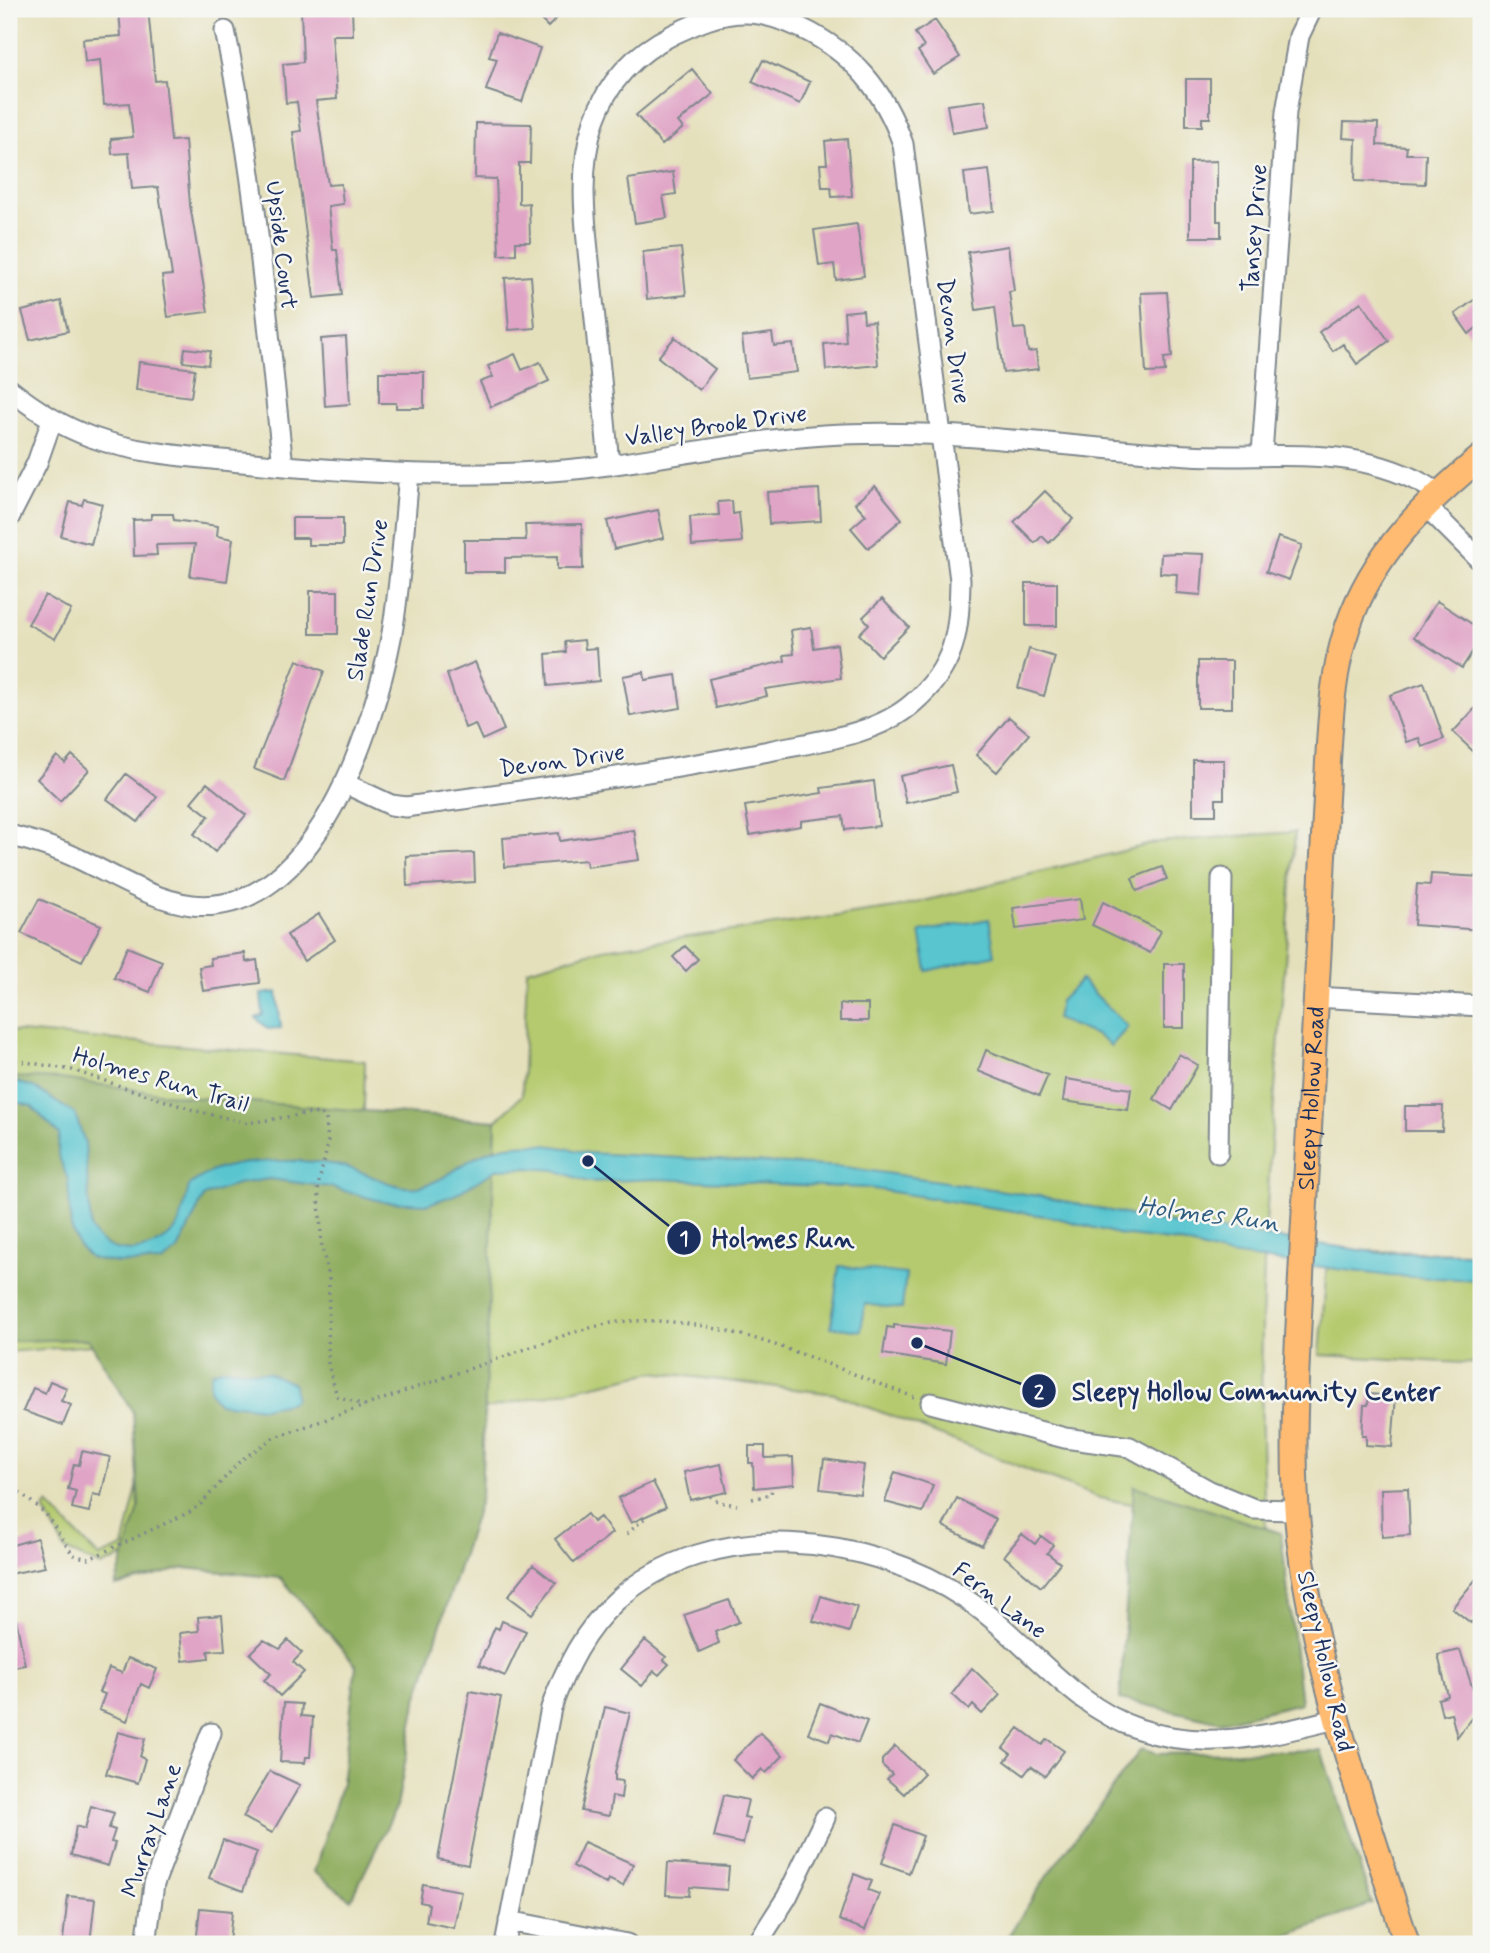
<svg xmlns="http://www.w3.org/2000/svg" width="1490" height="1953" viewBox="0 0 1490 1953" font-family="Mynerve,sans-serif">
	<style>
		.green { fill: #b5ca6e; stroke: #687c66; stroke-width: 2 }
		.forest { fill: #90ae61; stroke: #566e60; stroke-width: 2 }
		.water { fill: #58c5cf; stroke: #3a7a96; stroke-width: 2 }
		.building { fill: #e0a4c6 }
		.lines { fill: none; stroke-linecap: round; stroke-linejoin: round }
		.minor-casing { stroke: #80888d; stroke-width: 23 }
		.major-casing { stroke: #80888d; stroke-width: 28 }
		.path { stroke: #80888d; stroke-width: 3.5; stroke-dasharray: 2 5; stroke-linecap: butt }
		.minor { stroke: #fff; stroke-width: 19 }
		.major { stroke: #ffbb71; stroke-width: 24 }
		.labels { text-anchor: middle; stroke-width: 5; stroke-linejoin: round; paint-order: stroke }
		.street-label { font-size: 24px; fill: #1b2f5e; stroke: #f6f6f2 }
		.water-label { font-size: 26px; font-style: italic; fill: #2d5c80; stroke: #f6f6f2 }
		.leader { fill: none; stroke: #1b2f5e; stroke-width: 2.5 }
		.callout-dot { fill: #1b2f5e; stroke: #f6f6f2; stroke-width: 2.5 }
		.mark-label { font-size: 21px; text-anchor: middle; font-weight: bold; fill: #fff }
		.callout-label { font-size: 26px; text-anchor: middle; font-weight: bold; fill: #1b2f5e; stroke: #f6f6f2; stroke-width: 5; stroke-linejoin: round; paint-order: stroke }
	</style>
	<rect width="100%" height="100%" fill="#f6f6f2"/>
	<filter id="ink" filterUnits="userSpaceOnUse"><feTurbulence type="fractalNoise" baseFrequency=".0143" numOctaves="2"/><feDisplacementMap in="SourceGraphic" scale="14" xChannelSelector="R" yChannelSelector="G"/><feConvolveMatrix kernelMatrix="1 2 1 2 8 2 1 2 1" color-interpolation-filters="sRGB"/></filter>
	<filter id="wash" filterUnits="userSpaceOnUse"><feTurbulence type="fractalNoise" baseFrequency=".00686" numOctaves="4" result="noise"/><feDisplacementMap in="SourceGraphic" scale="28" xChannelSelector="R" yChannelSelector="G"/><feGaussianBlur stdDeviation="1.57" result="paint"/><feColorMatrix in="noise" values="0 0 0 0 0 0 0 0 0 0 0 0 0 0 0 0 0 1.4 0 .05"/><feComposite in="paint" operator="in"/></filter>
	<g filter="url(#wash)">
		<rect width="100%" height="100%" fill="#e5e0bc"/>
		<path class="green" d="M1295 832C1279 1063 1250 1298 1266 1529L1100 1498 835 1394 654 1372 484 1409 483 1400 101 1566 65 1550 44 1509 48 1504 99 1557 123 1547 152 1424 105 1344 9 1352V1031L365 1061 363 1154 494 1170 496 1121 522 1095 527 970 603 949 896 908 1159 842Z
			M1328 1250 1470 1253 1469 1270 1481 1275V1364L1320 1355Z"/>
		<path class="forest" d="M9 1077 61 1079 187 1097 496 1121 481 1497 416 1703 397 1806 351 1900 314 1872 342 1783 356 1665 281 1578 185 1568 115 1586 139 1508 133 1412 88 1339 9 1341Z
			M1134 1486 1281 1533 1301 1703 1221 1722 1120 1699Z
			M1141 1749 1157 1754 1321 1750 1372 1904 1264 1944H1003L1047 1876Z"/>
		<path class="water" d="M989 919 995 955 927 971 920 932Z
			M1081 980 1128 1027 1111 1046 1098 1036 1056 1019 1060 1001Z
			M277 992 281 1028 268 1029 256 1018 263 1015 261 994Z
			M9 1080 33 1087 75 1114 85 1143 91 1230C109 1260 153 1255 175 1230 183 1220 185 1197 190 1184 199 1179 208 1172 218 1169 250 1159 313 1158 346 1167 368 1172 392 1190 417 1187 442 1183 456 1167 478 1156 510 1138 554 1144 588 1153L845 1167 1039 1196 1158 1221 1381 1253H1470L1481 1255V1280L1390 1276 1222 1254 1178 1242 1121 1235 1057 1218 867 1188 657 1179 588 1182 555 1170 526 1168 498 1169 454 1195 428 1204 384 1202 330 1187 269 1179 237 1184 204 1196 178 1250 162 1262 117 1263 90 1258 78 1245 71 1227 68 1180 58 1154 59 1134 31 1106 9 1100Z
			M839 1266 906 1274 902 1309 865 1304 861 1331 831 1327Z
			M224 1368 268 1373 294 1384 295 1398 292 1402 263 1408 219 1403C209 1393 208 1386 212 1372Z"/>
		<g id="blocks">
			<path class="building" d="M148 9 155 81 165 80 171 141 185 140 190 205 208 312 168 317 162 276 172 275 158 187 132 189 129 153 112 154 111 139 133 137 129 103 104 105 100 60 85 62 83 39 121 36 119 10Z
				M301 9H352L353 35H332L337 99 316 101 328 185 341 184 343 204 328 206 333 250H337L342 295 314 298 293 132 301 131 297 102 286 103 283 64 303 62Z
				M530 9H566L548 27Z
				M935 20 960 57 933 74 918 51 924 47 915 33Z
				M497 33 540 48 522 102 486 90 497 59 489 57Z
				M763 60 810 82 800 104 752 82Z
				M692 69 713 94 678 122 683 128 662 145 636 115Z
				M1186 79H1210V118H1202V126H1186Z
				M985 100 989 127 952 133 947 105Z
				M1344 122 1378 123 1377 145 1407 147 1406 154H1426L1425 184 1355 181 1356 139 1343 138Z
				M476 123 531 124 530 163H519V204L529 203 530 242H516V254L499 255 496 179 475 178Z
				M847 139 852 196 832 197 831 187H822L820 164H827L825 141Z
				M1217 161V221H1221V237H1190V162Z
				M989 170 994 211 969 214 964 173Z
				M673 172 676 194 663 196 667 218 635 223 628 179Z
				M857 224 864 276 836 280 834 264 819 266 814 230Z
				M1008 246 1014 291 1009 292 1014 329 1025 328 1028 352 1036 351 1038 369 1003 373 995 307 976 310 968 252Z
				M681 248 686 295 647 299 643 252Z
				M531 276 535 328 509 330 505 278Z
				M1167 292 1172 357 1164 358 1165 372 1146 373 1141 293Z
				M1481 295V324L1469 334 1455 314Z
				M61 301 68 331 30 340 22 311Z
				M1361 302 1389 341 1357 364 1343 344 1333 351 1319 332Z
				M863 310 864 322 874 321 878 365 826 370 824 344 846 342 844 312Z
				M772 333 774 346 793 344 797 372 747 378 742 337Z
				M346 337 350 404 325 406 321 339Z
				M675 337 715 369 699 390 658 357Z
				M185 348 210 351 208 365 183 362Z
				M515 354 522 370 540 362 549 381 491 407 480 382 493 377 488 366Z
				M139 362 195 369 191 397 136 390Z
				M379 372H424V408H396V403H379Z
				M875 486 902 519 868 548 851 528 866 515 855 503Z
				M819 489 821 521 769 524 767 492Z
				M1045 491 1073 519 1049 543 1042 536 1035 543 1014 522Z
				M84 499 102 504 91 544 61 536 70 502 82 505Z
				M732 501 733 514 739 513 742 542 692 546 690 517 719 515 718 502Z
				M658 510 664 538 614 549 607 521Z
				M151 514H173L174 520 218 526 217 536 233 539 227 581 190 576 195 544 156 545 157 555 134 556 133 520 151 519Z
				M292 518H343V545H308V538H292Z
				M582 524 583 569H557V557L505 558V572H464V540H526L525 525Z
				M1278 537 1302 545 1289 580 1266 572Z
				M1176 553 1204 554 1201 595 1176 593 1177 574 1160 573 1161 554Z
				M1026 583H1057V626H1026Z
				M310 591H338V634H310Z
				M45 595 71 610 55 639 28 624Z
				M882 599 909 627 880 656 859 634 869 624 863 617Z
				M1437 601 1481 630V638L1462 668 1414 637Z
				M811 627 814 648 837 644 841 678 765 689 767 696 716 708 709 679 785 661 784 655 794 654 791 630Z
				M584 640 585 649 597 648 599 681 548 686 546 654 566 652 565 642Z
				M1029 649 1055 657 1044 696 1018 688Z
				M297 660 324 671 284 781 254 769Z
				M1198 661H1232V708H1198Z
				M475 662 504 730 482 740 475 724 465 728 447 674Z
				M644 672 645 680 676 675 681 708 630 716 623 676Z
				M1424 683 1444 739 1422 747 1419 738 1406 742 1390 695Z
				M1481 702V759L1453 732Z
				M1009 717 1029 734 997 772 976 755Z
				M72 755 89 770 60 801 37 779 57 756 65 763Z
				M1193 760H1224V799H1216V815H1193Z
				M951 765 957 792 906 803 900 776Z
				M126 774 157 797 138 822 107 799Z
				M874 781 879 826 845 830 843 816 801 821V826L750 835 745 806 822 793 821 788Z
				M207 783 246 815 215 852 194 834 209 816 191 802Z
				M634 830 639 860 587 867 586 860 505 867 503 838 559 833 560 841Z
				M474 853 475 882 407 886 406 856Z
				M1162 867 1167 879 1137 891 1132 878Z
				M1431 874 1481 877V930L1414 925 1417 884 1430 885Z
				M39 899 101 925 82 961 21 933Z
				M1080 899 1083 920 1016 929 1013 908Z
				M1103 902 1161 931 1150 953 1092 925Z
				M319 914 335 940 304 961 287 935Z
				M685 946 698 959 686 971 673 957Z
				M127 947 162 961 150 992 114 978Z
				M245 953 246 962 257 960 260 983 203 991 199 967 211 965 210 958Z
				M1164 964H1184V1028H1164Z
				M840 1004H868V1021H840Z
				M986 1050 1048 1075 1039 1096 978 1071Z
				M1179 1054 1198 1065 1172 1110 1154 1099Z
				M1066 1079 1131 1089 1128 1110 1063 1101Z
				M1405 1106H1443L1442 1131H1405Z
				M894 1325 950 1331 946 1364 883 1354 887 1327 894 1328Z
				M50 1381 67 1388 61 1401 71 1405 63 1425 23 1411 33 1388 45 1393Z
				M1369 1394 1396 1396 1392 1447 1366 1445V1435H1362L1364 1405H1368Z
				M749 1446H765V1458L793 1457 794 1484 754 1488 753 1463H749Z
				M82 1451 110 1457 101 1496 93 1494 89 1512 72 1508 76 1491 68 1489 74 1464 79 1465Z
				M824 1459 864 1465 860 1494 820 1489Z
				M721 1464 727 1492 690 1500 684 1472Z
				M895 1472 933 1485 923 1512 885 1502Z
				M653 1482 666 1507 631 1523 618 1498Z
				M1408 1488 1410 1535 1382 1537 1381 1489Z
				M957 1498 996 1519 982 1546 943 1526Z
				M587 1514 593 1522 600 1517 612 1533 574 1563 555 1539Z
				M1022 1534 1035 1544 1041 1536 1053 1545 1047 1553 1060 1563 1041 1587 1004 1556Z
				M37 1538 45 1567 9 1574V1546Z
				M533 1565 556 1583 532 1614 508 1596Z
				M1481 1573V1610L1471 1623 1452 1608Z
				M821 1596 857 1607 849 1632 813 1621Z
				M729 1600 739 1622 715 1632 719 1643 699 1652 684 1615Z
				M222 1615 225 1650 208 1651 209 1658 183 1661 180 1633 199 1631 198 1617Z
				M16 1619 25 1665 9 1668V1620Z
				M502 1621 526 1631 505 1676 479 1665 495 1627 499 1629Z
				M264 1640 280 1649 288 1640 302 1653 293 1662 304 1672 280 1696 264 1680 271 1674 250 1654Z
				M645 1640 666 1657 664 1660 669 1664 659 1675 654 1671 642 1686 621 1669Z
				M1460 1650 1479 1708 1457 1737 1451 1713 1442 1715 1438 1699 1448 1696 1438 1655Z
				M128 1658 157 1669 149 1688 141 1684 127 1721 99 1710 105 1694 99 1692 109 1668 122 1673Z
				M972 1668 1000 1695 982 1714 973 1705 969 1710 952 1694Z
				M470 1691 501 1697 468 1865 438 1859Z
				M284 1703 302 1704 301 1716 313 1717 310 1757H306L305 1763 280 1762Z
				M820 1703 867 1721 858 1743 832 1733 829 1741 808 1733Z
				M605 1707 630 1713 615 1772V1780L623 1781 621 1798 612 1796 609 1816 581 1811Z
				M1019 1728 1042 1745 1047 1739 1064 1751 1045 1776 1031 1766 1024 1775 1005 1761 1011 1754 1003 1748Z
				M118 1732 145 1739 140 1757 145 1759 138 1783 106 1774Z
				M760 1733 783 1756 766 1773 762 1769 752 1779 733 1760Z
				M895 1746 924 1773 904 1794 887 1779 892 1774 882 1765V1760Z
				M270 1771 300 1785 272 1833 243 1817Z
				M724 1795 748 1800 744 1817 749 1818 743 1844 714 1837Z
				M91 1806 114 1813 109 1828 115 1830 111 1842 115 1843 108 1866 71 1855 76 1826 85 1829Z
				M895 1825 923 1836 909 1873 882 1863Z
				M223 1840 257 1852 243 1891 209 1878Z
				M584 1842 633 1864 623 1886 608 1879 606 1884 573 1866Z
				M668 1863 729 1867 727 1890 690 1887 689 1896 666 1895Z
				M854 1874 872 1881 868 1890 879 1894 865 1930 839 1920Z
				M423 1884 461 1891 454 1928 426 1922 429 1904 420 1902Z
				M68 1896 95 1899 90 1943 63 1940Z
				M200 1908 232 1911 229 1944H196Z"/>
		</g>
	</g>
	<g filter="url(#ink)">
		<use href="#blocks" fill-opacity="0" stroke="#80888d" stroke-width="2"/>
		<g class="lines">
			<g class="minor-casing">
				<path id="minor" d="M225 31C256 174 267 322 283 466
					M9 389C34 409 61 426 91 437 138 454 192 457 242 462 355 473 472 480 585 468 665 459 744 440 824 435 947 427 1067 448 1189 455 1277 460 1358 441 1437 492
					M1262 454 1286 112 1299 36 1312 9
					M1425 505 1481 561
					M9 518 37 463 52 420
					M344 783 391 805 406 807C527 790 649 774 769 751 816 741 876 736 913 703 956 666 959 632 960 580L903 144C884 90 853 53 801 28 784 20 764 13 745 13 719 13 697 23 674 34 637 52 608 81 594 121 576 175 587 235 592 290 598 348 604 406 609 465
					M9 835C32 841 57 848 79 859 115 876 152 900 192 905 315 918 374 727 392 633 401 580 404 527 409 474
					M1314 997 1481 1006
					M1218 1153 1222 878
					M931 1403 1065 1438 1130 1447 1210 1491 1254 1509 1296 1510
					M509 1921 627 1944
					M146 1944 154 1884 211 1733
					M505 1944 551 1708C566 1667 584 1630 616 1601 710 1515 868 1533 967 1600 1027 1640 1069 1705 1139 1729 1207 1752 1269 1735 1336 1719
					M757 1944 787 1897 825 1818"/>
			</g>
			<g class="major-casing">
				<g id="major">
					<path id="s1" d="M1407 1944C1367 1818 1322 1692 1302 1560 1289 1473 1296 1383 1300 1295 1306 1178 1313 1061 1319 944 1321 889 1324 835 1327 780 1330 728 1331 675 1348 626 1373 553 1424 504 1481 457"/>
				</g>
			</g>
			<path class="path" d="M9 1059 72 1070 196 1111 248 1123 312 1113 321 1114 326 1119 328 1144 318 1186 322 1248 329 1277 328 1364 337 1396 364 1405
				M9 1483 46 1514 73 1555 89 1559 190 1512 201 1504 241 1460 273 1438 571 1333C586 1329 603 1324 618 1322 720 1312 820 1363 914 1397
				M710 1496 719 1502 737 1505
				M752 1499 771 1494 772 1488
				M627 1534 647 1516"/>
			<use href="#minor" class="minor"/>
			<use href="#major" class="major"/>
		</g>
	</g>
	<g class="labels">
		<g class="street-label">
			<text transform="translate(1254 228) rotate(-86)" y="8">Tansey Drive</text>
			<text transform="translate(282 245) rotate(83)" y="8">Upside Court</text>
			<text transform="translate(954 341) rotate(82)" y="8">Devon Drive</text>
			<text transform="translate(716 425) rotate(-8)" y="8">Valley Brook Drive</text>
			<text transform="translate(367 600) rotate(-81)" y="8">Slade Run Drive</text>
			<text transform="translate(562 760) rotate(-8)" y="8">Devon Drive</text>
			<text transform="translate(161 1079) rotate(16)" y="8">Holmes Run Trail</text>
			<text dy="8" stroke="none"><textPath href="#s1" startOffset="861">Sleepy Hollow Road</textPath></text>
			<text transform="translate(1000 1600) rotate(37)" y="8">Fern Lane</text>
			<text transform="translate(1326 1661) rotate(77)" y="8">Sleepy Hollow Road</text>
			<text transform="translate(151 1830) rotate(-71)" y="8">Murray Lane</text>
		</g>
		<g class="water-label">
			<text transform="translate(1209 1213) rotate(7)" y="9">Holmes Run</text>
		</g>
	</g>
	<path class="leader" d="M588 1161L684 1238M917 1343L1039 1391"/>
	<g class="callout-dot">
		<circle cx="588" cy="1161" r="7"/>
		<circle cx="917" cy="1343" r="7"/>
		<circle cx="684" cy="1238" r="18"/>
		<circle cx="1039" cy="1391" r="18"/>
	</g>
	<g class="mark-label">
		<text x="684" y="1245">1</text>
		<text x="1039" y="1399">2</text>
	</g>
	<g class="callout-label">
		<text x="783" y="1247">Holmes Run</text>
		<text x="1256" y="1400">Sleepy Hollow Community Center</text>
	</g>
	<rect width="1490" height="1953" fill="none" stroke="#f6f6f2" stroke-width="35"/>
</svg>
